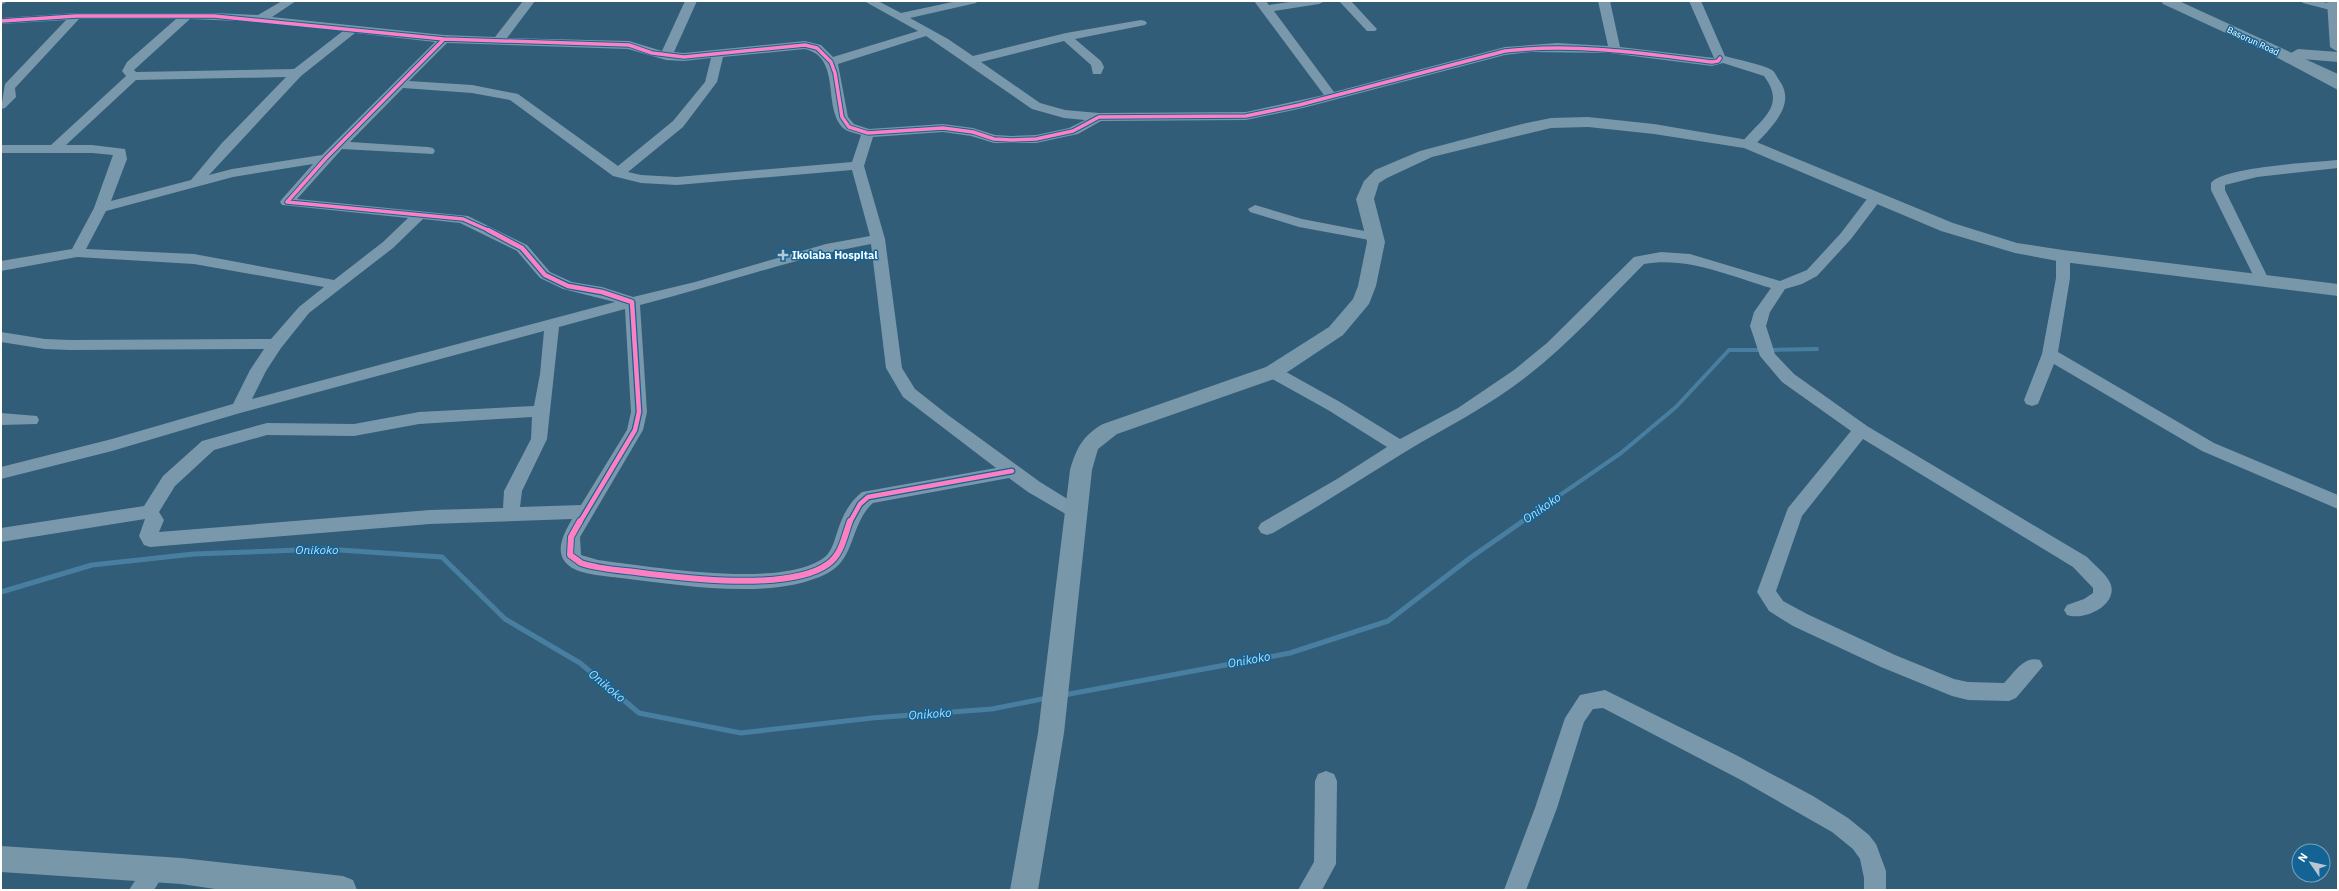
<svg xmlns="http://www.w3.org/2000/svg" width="2339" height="891" viewBox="0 0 2339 891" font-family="'IBM Plex Sans',sans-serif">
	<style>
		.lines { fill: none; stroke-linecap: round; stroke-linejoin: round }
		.stream-far1 { stroke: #487fa0; stroke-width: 4 }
		.stream { stroke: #487fa0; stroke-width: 5 }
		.minor { fill: #7a98ab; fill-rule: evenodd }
		.major { fill: #7897a9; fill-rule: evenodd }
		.highway { fill: #7b98aa; fill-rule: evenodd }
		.cycleway-far2-casing { stroke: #146395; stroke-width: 5.5 }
		.cycleway-far1-casing { stroke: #146395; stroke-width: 7 }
		.cycleway-casing { stroke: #146395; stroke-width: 8 }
		.cycleway-far2 { stroke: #ff80c0; stroke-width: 3.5 }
		.cycleway-far1 { stroke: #ff80c0; stroke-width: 4.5 }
		.cycleway { stroke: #ff80c0; stroke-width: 6 }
		.poi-dot { fill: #b7c6d0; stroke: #146395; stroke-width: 1.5 }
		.labels { text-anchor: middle; stroke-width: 3; stroke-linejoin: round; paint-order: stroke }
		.far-street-label { font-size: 9px; fill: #fff; stroke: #146395 }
		.poi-label { font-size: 11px; font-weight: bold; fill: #fff; stroke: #146395; text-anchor: start }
		.water-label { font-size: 12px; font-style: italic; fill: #b0def9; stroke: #146395 }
	</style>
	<rect width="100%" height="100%" fill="#315d78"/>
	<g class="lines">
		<path class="stream-far1" d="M1769 350 1817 349
			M1521 522 1621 453 1676 407 1729 350H1763"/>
		<path class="stream" d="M1 592 92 565 194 554 325 549 442 557 505 619 580 663 639 713 741 733 872 718 992 709 1047 698
			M1064 695 1290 653 1388 621 1470 558 1523 521"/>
		<path class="minor" d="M1 1H8L1 5Z
			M282 1H296L272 17 444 35 495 37 523 1H535L507 38 629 41 662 51 685 1H697L674 52 684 53 805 41 821 45 833 57 918 31 864 1H878L901 13 957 1H978L976 3 910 18 948 39 973 56 1066 33 1141 20 1145 21 1147 23 1145 25 1075 39 1101 61 1104 67 1101 74H1093L1091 65 1064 41 981 62 1040 103 1065 110 1099 113 1246 112 1324 95 1254 1H1266L1269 5 1297 1H1325L1319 4 1274 11 1334 92 1505 47 1557 43 1608 46 1598 1H1610L1620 47 1714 58 1689 1H1701L1725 56C1738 60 1761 64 1772 70 1775 72 1777 77 1779 80 1798 105 1769 129 1753 147L1748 148 1741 144C1758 120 1788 108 1764 76L1723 63 1712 66 1609 53 1531 52 1505 55 1303 108 1246 120 1101 121 1078 134 1036 143H994L971 136 943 132 873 137 864 166 885 239 902 368 915 389 948 415 1040 482 1082 508 1085 513 1082 518 1076 520 1028 492 1009 478 873 503C850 523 856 560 826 574 771 601 681 585 621 578 607 576 576 575 566 563 554 550 565 532 572 519L430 524 150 547 144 545 139 536 145 519 1 542V528L144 506 163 476 202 441 267 423 354 424 419 412 534 406 540 374 544 331 240 413 112 451 1 479V467L112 439 233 404 250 370 264 349 70 350 45 349 1 342V332L45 339 70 340 271 339 299 307 324 287 194 264 77 257 1 271V261L72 249 94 208 113 155 92 153H1V145H51L126 76 122 71 127 62 176 19H79L15 88 16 97 5 108 1 109 5 84 66 20 1 24V18L76 13H214L258 15ZM190 19 260 22 343 31 294 69 136 72 134 70ZM355 33 435 42 322 155 232 169 209 175 301 76ZM926 36 1032 109 1064 118 1085 120 1069 128 1036 135 1012 136 995 135 973 128 943 124 869 129 854 124 848 117 838 64ZM447 43 628 49 666 60 684 61 711 58 705 82 673 121 618 166 518 94 472 85 409 81ZM805 49C842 58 822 106 843 128 847 132 856 133 861 135L852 162 677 177 641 175 628 172 683 127 717 82 723 57ZM286 77 222 143 191 180 111 201 127 159 125 149 92 145H66L136 80ZM403 88 472 93 510 100 613 176 641 183 677 185 852 170 870 236 826 244 695 282 633 297 602 287 572 282 550 272 527 245 468 216 297 199 342 149 433 154 435 151 433 148 428 147 350 142ZM313 164 282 199 280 202 282 205 408 218 383 242 334 280 194 254 86 249 106 211 233 177ZM423 219 460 223 517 251 540 278 563 289 615 302 252 399 266 371 281 348 309 313 393 248ZM871 244 886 368 903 397 996 468 862 492C851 501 845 511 840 524 836 534 834 547 827 555 789 591 647 566 598 560L581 555 580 537 643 430 647 412 640 305C717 286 793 258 871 244ZM625 309 631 412 627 430 581 505 520 507 522 491 547 439 559 327ZM532 417 531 439 504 491 503 508 430 510 159 532 164 520 159 512 175 486 214 450 267 435 354 436 419 424Z
			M1339 1H1351L1375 27 1377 29 1375 31H1367Z
			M2301 1H2320L2338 6V10L2334 11 2303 3Z
			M2338 160V168L2257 177 2225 185V190L2269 280 2267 283H2257L2211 190V183C2222 167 2316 162 2338 160Z
			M1875 194 1882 198 1851 239 1817 276 1802 284 1785 289 1770 312 1766 326 1775 354 1794 374 1867 426 2087 557C2094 565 2108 575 2111 585 2117 606 2083 621 2067 615L2064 610 2067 605 2084 599 2093 593V588L2073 567 1863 439 1802 516 1776 591 1783 601 1807 614 1895 655 1954 679 1968 682 2004 683C2014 673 2024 655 2040 660L2043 666 2016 698 2009 701 1968 700 1952 696 1881 667 1793 626 1769 611 1757 592 1788 508 1851 431 1782 382 1760 356 1750 326 1754 312 1771 288C1730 276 1687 256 1644 264 1606 302 1569 344 1526 377 1488 407 1446 427 1405 452 1361 479 1318 507 1273 533L1267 535 1261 533 1258 528 1261 523 1337 479 1387 447 1328 410 1267 376 1265 372 1267 368H1279L1340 402 1400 439 1458 408 1514 370 1547 343 1634 257 1661 252 1690 254 1780 281 1807 270 1841 233 1870 195Z
			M1255 205 1302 219 1375 233 1382 237 1375 241 1299 227 1250 212 1248 209Z
			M2063 252 2070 256V278L2058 352 2214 443 2338 495V509L2202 451 2054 364 2038 404 2032 406 2026 404 2024 400 2042 354 2056 278V256Z
			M1 413 37 416 39 420 37 424 1 425Z
			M1605 690 1736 755 1813 796 1848 818 1869 835 1876 844 1886 871V890H1864V878L1860 859 1853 849 1832 832 1741 780 1603 708 1593 709 1584 722 1557 808 1526 890H1504L1535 808 1565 718 1580 695Z
			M1326 771 1334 774 1337 781 1336 864 1322 890H1298L1314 862 1315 781 1318 774Z
			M156 858 164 861 167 869 154 890H129L148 861Z"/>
		<path class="major" d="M2161 1H2179L2338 74V85L2163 4Z
			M1588 117 1654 124 1754 141 1953 223 2017 243 2063 250 2338 284V296L2063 262 2015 253 1941 231 1744 148 1654 134 1588 127 1551 128 1432 157 1387 178 1379 183 1374 199 1385 242 1376 286 1369 304 1343 335 1280 377 1117 434 1098 449 1092 470 1064 733 1038 890H1010L1038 733 1070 470C1076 449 1083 435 1103 424L1266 367 1329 327 1353 299 1358 286 1367 242 1356 199 1364 181 1375 170 1420 151 1522 124 1551 118Z
			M1 846 181 858 343 876 353 880 357 890H222L181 884 1 872Z"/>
		<path class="highway" d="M2327 1H2338V52L2330 47Z
			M2281 49 2291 53 2298 49 2338 52V62L2302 59 2338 79V90L2276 57 2273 54 2276 51Z"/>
		<g class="cycleway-far2-casing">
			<path id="cycleway-far2" d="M1 21 76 16H214L444 39 629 45 652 53 684 57 805 45 817 48 831 62 835 73 842 117 849 127 868 133 943 128 973 132 994 139 1012 140 1036 139 1073 131 1099 117 1246 116 1299 105 1505 51C1575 43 1643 53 1712 62L1718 61 1720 58
				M444 39 326 158 287 202 463 219 490 231"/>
		</g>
		<g class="cycleway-far1-casing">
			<path id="cycleway-far1" d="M488 230 522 248 545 275 568 286 602 292 632 302 639 412 635 430 580 522
				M850 522 860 504 868 497 1012 471"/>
		</g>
		<g class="cycleway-casing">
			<path id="cycleway" d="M580 521 571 537 570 555 581 563C598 569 617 570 635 572 681 578 790 592 828 564 842 554 844 537 850 521"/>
		</g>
		<use href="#cycleway-far2" class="cycleway-far2"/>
		<use href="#cycleway-far1" class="cycleway-far1"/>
		<use href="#cycleway" class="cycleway"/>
	</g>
	<path class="poi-dot" d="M781 249h4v4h4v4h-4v4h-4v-4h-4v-4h4z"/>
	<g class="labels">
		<g class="far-street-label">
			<text transform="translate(2253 41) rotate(25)" y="3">Basorun Road</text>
		</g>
		<g class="poi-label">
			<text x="792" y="259">Ikolaba Hospital</text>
		</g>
		<g class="water-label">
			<text transform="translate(1542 508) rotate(-35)" y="4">Onikoko</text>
			<text x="317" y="554">Onikoko</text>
			<text transform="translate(1249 660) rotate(-10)" y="4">Onikoko</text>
			<text transform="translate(607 686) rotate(40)" y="4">Onikoko</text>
			<text transform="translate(930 714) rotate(-4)" y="4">Onikoko</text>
		</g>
	</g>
	<rect width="2339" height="891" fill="none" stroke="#ffffff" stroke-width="4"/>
	<g transform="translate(2311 863) rotate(304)"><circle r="19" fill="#146395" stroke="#72a1bf"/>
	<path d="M0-3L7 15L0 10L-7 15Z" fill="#b7c6d0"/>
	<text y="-6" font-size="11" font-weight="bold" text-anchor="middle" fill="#ffffff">N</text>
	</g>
</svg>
